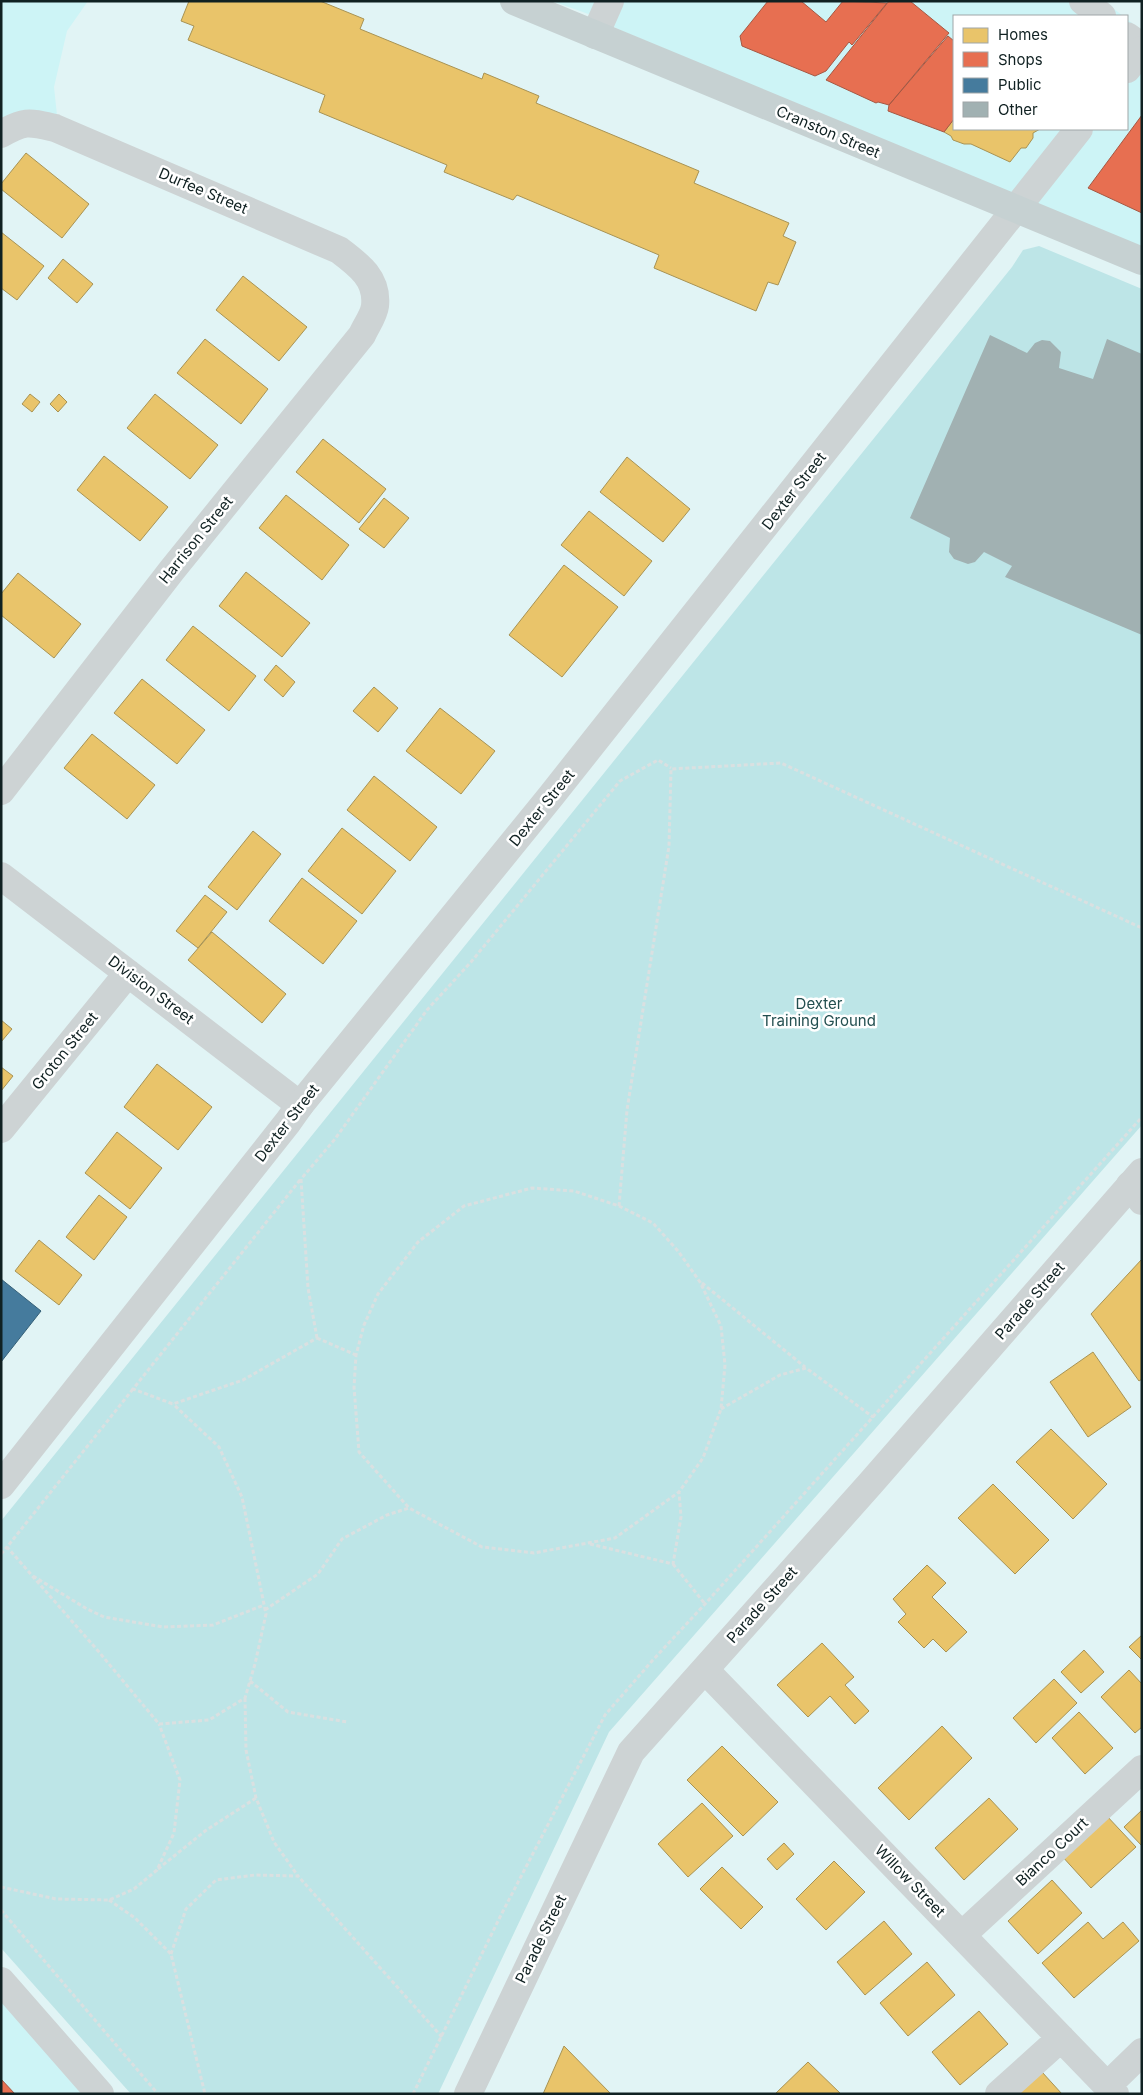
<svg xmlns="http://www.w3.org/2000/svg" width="1143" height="2095" viewBox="0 0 1143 2095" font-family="Inter,sans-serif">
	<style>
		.built { fill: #cdf4f6 }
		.green { fill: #bde5e7 }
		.homes { fill: #e9c46a; stroke: #a89354 }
		.shops { fill: #e76f51; stroke: #a65843 }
		.public { fill: #457b9d; stroke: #356078 }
		.building { fill: #a1b1b2 }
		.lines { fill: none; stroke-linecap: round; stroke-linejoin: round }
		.path { stroke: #dae0e1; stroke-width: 3; stroke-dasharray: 4 2.5; stroke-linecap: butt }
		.minor { stroke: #cdd3d4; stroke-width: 28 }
		.tertiary { stroke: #cdd3d4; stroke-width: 28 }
		.secondary { stroke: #c6d1d2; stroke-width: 28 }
		.labels { text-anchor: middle; stroke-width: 5; stroke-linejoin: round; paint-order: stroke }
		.street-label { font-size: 15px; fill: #102122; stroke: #fff }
		.park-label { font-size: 15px; fill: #234f50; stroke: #fff }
	</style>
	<rect width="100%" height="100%" fill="#e1f4f5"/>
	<path class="built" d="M1 1H88L67 31 54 87 57 115 1 134Z
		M552 1H1104L1123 16H954V129H1127V19L1142 31V249L620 30 594 16Z
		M1 1972 108 2094H1Z"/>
	<path class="green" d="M1039 246 1142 289V1125L609 1732 438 2094H131L1 1948V1521L1012 267 1023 250Z"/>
	<path class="homes" d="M189 1H320L364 19 360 29 482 79 484 73 539 96 536 103 699 171 694 183 789 223 783 236 796 242 778 285 768 282 756 311 654 268 659 255 517 195 513 200 444 172 447 165 319 112 325 95 188 40 194 26 181 21Z
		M954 119V129H1040L1033 133V138L1026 148H1021L1010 162 971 144H964L953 140 951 136 944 132Z
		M26 153 89 204 62 238 1 189V184Z
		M1 232 44 266 17 300 1 288Z
		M63 259 93 284 77 303 48 278Z
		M243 276 307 327 279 361 216 310Z
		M205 339 268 389 241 424 177 373Z
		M30 394 40 402 32 412 22 404Z
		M59 394 67 402 58 412 50 404Z
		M155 394 218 445 190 479 127 428Z
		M323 439 386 489 359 523 296 472Z
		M104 456 168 507 140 541 77 490Z
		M627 457 690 509 663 542 600 492Z
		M286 495 349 545 322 580 259 528Z
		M384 498 409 518 384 548 359 529Z
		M589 511 652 561 624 596 561 545Z
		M564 565 618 607 562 677 509 635Z
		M246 572 310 623 282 657 219 606Z
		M18 573 81 624 54 658 1 615V594Z
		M193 626 256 676 229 711 166 660Z
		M276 665 295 682 283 697 264 680Z
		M142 679 205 730 177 764 114 713Z
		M374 687 398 708 378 732 353 711Z
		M440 708 495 751 461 794 406 751Z
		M92 734 155 785 127 819 64 768Z
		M374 776 437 827 410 861 347 810Z
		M342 828 396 871 362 914 308 871Z
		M253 831 281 854 237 910 208 887Z
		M302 878 357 921 323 964 269 921Z
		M205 895 227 912 198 948 176 931Z
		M212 932 286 994 262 1023 188 960Z
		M1 1020 12 1029 1 1042Z
		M157 1064 212 1107 178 1150 124 1107Z
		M1 1067 13 1076 1 1091Z
		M117 1132 162 1168 130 1209 85 1173Z
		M99 1195 127 1217 94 1260 66 1237Z
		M39 1240 82 1275 59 1305 15 1271Z
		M1142 1259V1379L1139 1381 1091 1314Z
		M1093 1352 1131 1407 1088 1437 1050 1382Z
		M1051 1429 1107 1484 1073 1519 1016 1462Z
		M993 1484 1049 1540 1015 1574 958 1518Z
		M927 1565 946 1583 932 1597 967 1632 946 1652 933 1639 924 1648 898 1622 906 1614 893 1599Z
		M1142 1635V1660L1129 1647Z
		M822 1643 854 1677 845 1685 869 1711 855 1724 830 1696 808 1717 777 1685Z
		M1084 1650 1104 1672 1081 1693 1061 1672Z
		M1129 1670 1142 1684V1727L1135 1733 1101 1697Z
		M1054 1679 1077 1703 1036 1743 1013 1718Z
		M1079 1712 1113 1748 1085 1774 1052 1738Z
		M942 1726 972 1758 909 1820 878 1788Z
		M722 1746 778 1802 743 1836 687 1780Z
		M989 1798 1018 1829 964 1880 935 1848Z
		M702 1803 733 1836 688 1877 658 1844Z
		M1142 1810V1846L1124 1827Z
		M1105 1814 1136 1847 1091 1888 1061 1855Z
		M784 1843 794 1854 777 1870 767 1859Z
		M834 1861 865 1892 826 1930 796 1899Z
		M722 1867 763 1907 741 1929 700 1889Z
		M1052 1880 1082 1913 1038 1954 1008 1921Z
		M884 1921 912 1954 865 1995 837 1962Z
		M1088 1922 1103 1939 1123 1922 1139 1941 1074 1998 1042 1963Z
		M927 1962 955 1995 908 2036 880 2003Z
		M979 2011 1008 2044 960 2085 932 2052Z
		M564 2046 611 2094H543Z
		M808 2062 841 2094H775Z
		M1042 2072 1062 2094H1017Z"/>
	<path class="shops" d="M768 1H801L826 22 843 1 887 3 852 45 849 42 826 71 815 76 742 46 740 36Z
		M889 1H910L949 33 889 105 878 102 876 103 826 80Z
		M948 36 954 41V119L944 132 888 111 889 105Z
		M1142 115V213L1088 188Z
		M1 2079 15 2094H1Z"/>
	<path class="public" d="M1 1279 41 1311 1 1362Z"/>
	<path class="building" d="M990 335 1027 353 1035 343 1042 340 1050 341 1061 352 1059 368 1093 379 1107 339 1142 354V635L1005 577 1012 566 984 552 975 562 968 564 954 559 949 552 950 538 910 518Z"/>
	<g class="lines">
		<path class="path" d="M300 1180 133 1389 173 1404 243 1380 317 1338
			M619 1206 627 1110 669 846 671 769 781 763 1142 928
			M702 1283 805 1367
			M317 1338 308 1288 301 1179 335 1139 427 1010 471 962 620 781 658 760 671 768
			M317 1338 356 1355
			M133 1389 7 1547 99 1652 159 1724 209 1720 245 1698 255 1664 266 1614 242 1497 219 1447 173 1404
			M721 1409 780 1375 806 1368 873 1417
			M590 1544 673 1564 681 1517 679 1492
			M1 1554 7 1547
			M673 1564 705 1604
			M33 1576 87 1609 104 1617 163 1627 213 1625 264 1605
			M265 1610 318 1574 342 1539 387 1515 409 1508 482 1547 534 1553 615 1538 679 1492 703 1458 721 1409 725 1365 721 1326 700 1282 678 1251 653 1223 619 1206 574 1191 532 1188 464 1206 418 1242 378 1294 364 1325 356 1355 354 1387 359 1452 409 1508
			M250 1681 288 1712 347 1722
			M245 1698 246 1750 256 1798 274 1842 298 1876
			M158 1869 205 1831 256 1798
			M1 1887 56 1899 109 1900 134 1889 157 1870 174 1833 180 1780 159 1724
			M109 1900 135 1918 171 1954 205 2094
			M1 1910 158 2094
			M171 1954 186 1909 216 1880 255 1875 298 1876 442 2037
			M413 2094 501 1915 605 1715 652 1661 705 1604 1142 1117"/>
		<path class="minor" d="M1083 1 1102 16
			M595 35 610 1
			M1127 36 1142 47
			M1 134C25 120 29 122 55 128L339 250C359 265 378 279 375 306 374 315 366 326 362 335L172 570 1 791
			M1 876 300 1105
			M1 1129 128 973
			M1130 1185 1142 1201
			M705 1670 1115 2094
			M962 1935 1142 1769
			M1 1981 100 2094
			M1107 2086 1142 2052
			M999 2094 1061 2038"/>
		<path class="tertiary" d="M1127 69 1142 50
			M1 1485 288 1122 300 1105 551 796 1079 129
			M468 2094 631 1752 870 1484 1142 1172"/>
		<path class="secondary" d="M514 1 1142 261"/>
	</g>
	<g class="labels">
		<g class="street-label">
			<text transform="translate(828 132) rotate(23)" y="5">Cranston Street</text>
			<text transform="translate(203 191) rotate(23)" y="5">Durfee Street</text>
			<text transform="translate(794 491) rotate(-52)" y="5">Dexter Street</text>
			<text transform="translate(196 540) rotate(-51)" y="5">Harrison Street</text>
			<text transform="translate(542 808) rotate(-51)" y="5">Dexter Street</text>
			<text transform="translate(151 990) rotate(37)" y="5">Division Street</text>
			<text transform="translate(65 1051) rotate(-51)" y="5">Groton Street</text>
			<text transform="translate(287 1123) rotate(-52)" y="5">Dexter Street</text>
			<text transform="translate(1030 1301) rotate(-49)" y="5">Parade Street</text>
			<text transform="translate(762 1605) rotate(-48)" y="5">Parade Street</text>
			<text transform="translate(1052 1852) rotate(-43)" y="5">Bianco Court</text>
			<text transform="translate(910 1881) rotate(46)" y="5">Willow Street</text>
			<text transform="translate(541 1939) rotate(-64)" y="5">Parade Street</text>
		</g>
		<g class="park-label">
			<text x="819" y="1009">Dexter<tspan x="819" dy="17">Training Ground</tspan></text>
		</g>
	</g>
	<rect width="1143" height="2095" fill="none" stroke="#102122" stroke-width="5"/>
	<rect x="953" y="15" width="175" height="115" fill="#ffffff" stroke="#9fa6a7"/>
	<rect x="963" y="28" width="25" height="15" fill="#e9c46a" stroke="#9fa6a7"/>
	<text x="998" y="40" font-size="15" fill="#102122">Homes</text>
	<rect x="963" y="52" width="25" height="15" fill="#e76f51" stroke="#9fa6a7"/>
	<text x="998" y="65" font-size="15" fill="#102122">Shops</text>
	<rect x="963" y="78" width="25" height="15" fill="#457b9d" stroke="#9fa6a7"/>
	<text x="998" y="90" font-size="15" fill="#102122">Public</text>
	<rect x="963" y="102" width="25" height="15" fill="#a1b1b2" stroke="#9fa6a7"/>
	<text x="998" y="115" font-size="15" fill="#102122">Other</text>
</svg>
